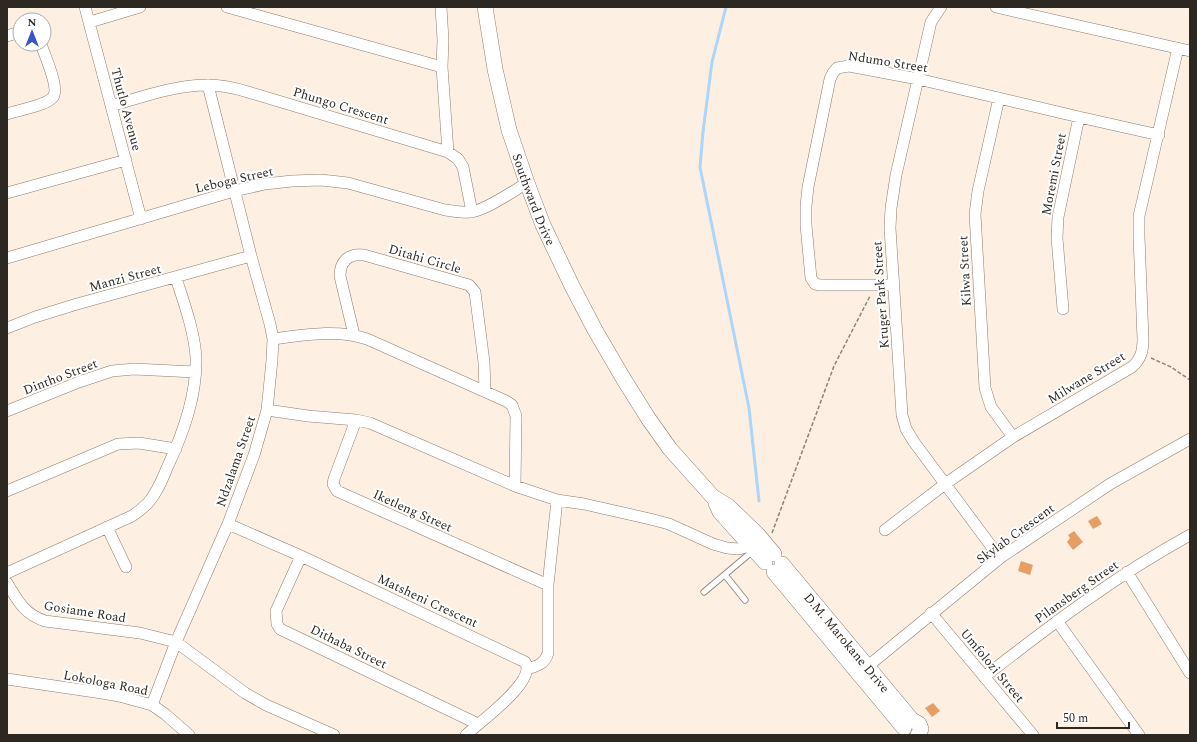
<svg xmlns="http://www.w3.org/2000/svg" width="1197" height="742" viewBox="0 0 1197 742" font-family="Spectral,serif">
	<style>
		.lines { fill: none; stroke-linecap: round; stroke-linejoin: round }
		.stream { stroke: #abd6fb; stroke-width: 3 }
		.building { fill: #e79e64 }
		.service-casing { stroke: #8c7c6e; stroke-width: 7 }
		.minor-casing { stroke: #8c7c6e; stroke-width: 12 }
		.secondary-casing { stroke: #8c7c6e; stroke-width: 16 }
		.path { stroke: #8f857c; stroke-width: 1.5; stroke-dasharray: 4 2; stroke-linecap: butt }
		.service { stroke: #fff; stroke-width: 5.5 }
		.minor { stroke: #fff; stroke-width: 11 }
		.secondary { stroke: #fff; stroke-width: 15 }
		.labels { text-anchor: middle; stroke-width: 4; stroke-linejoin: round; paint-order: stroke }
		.street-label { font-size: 13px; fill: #2e2822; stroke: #fff }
	</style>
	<rect width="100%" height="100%" fill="#fdefe2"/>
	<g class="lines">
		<path class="stream" d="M726 7 712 62 703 132 700 167 749 408 759 501"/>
	</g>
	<path class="building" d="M1097 516 1102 524 1093 529 1088 521Z
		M1074 531 1083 542 1073 550 1067 542 1070 538 1068 535Z
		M1021 561 1033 565 1030 575 1018 571Z
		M933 703 940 711 932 717 925 708Z"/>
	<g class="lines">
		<g class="service-casing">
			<path id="service" d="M725 575 745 600
				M704 592 754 550"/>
		</g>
		<g class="minor-casing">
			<path id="minor" d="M85 7 141 219
				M227 7 442 67
				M441 7 443 40 442 67 448 152
				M941 7 931 22 896 175 891 208 890 228 902 415 906 429 914 442 1000 558
				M996 7 1190 51
				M90 22 140 7
				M7 36 20 32
				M999 98 978 191 975 214 985 388 991 407 1013 437
				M111 106C142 97 175 85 208 85 222 85 235 88 248 92L448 152 458 159 463 167 472 212
				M7 114C18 110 46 106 53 97 60 88 44 54 41 44
				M7 193 126 160
				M7 258 234 191 265 184 292 181 321 180 348 183 445 210C453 211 462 213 470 212 485 211 513 191 527 183
				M894 285H820L815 284 811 278 806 225V206L808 187 830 79 833 73 837 68 849 66 918 79 1079 117 1159 135
				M1063 309 1057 238 1058 217 1079 117
				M7 328 35 317 77 304 251 256
				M354 335 340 276C340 261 349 253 364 255L469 285 475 292 476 300 484 362 485 391
				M273 339C304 335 337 329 367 339L506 401 512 405 516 416 515 486
				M267 410 308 416 356 420 370 423 515 486 557 500 548 585V653C545 664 537 666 527 669
				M7 411 79 382 112 371 134 369 195 372
				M356 420 334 479 333 484 337 491 548 585
				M7 491 118 444 139 443 176 449
				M557 500 584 504 650 519 669 524 713 544 727 548 739 549 751 545
				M228 524 301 556 525 662C538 681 478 723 466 735
				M107 527 126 567
				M885 530 945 484 1013 437 1132 367C1141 359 1143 351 1143 339L1139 237V216L1178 48
				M301 556 276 611 277 624 280 629 478 724
				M1127 572 1190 673
				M7 573 132 516C138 512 143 508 148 503 157 493 162 480 167 468 183 434 197 396 196 357 194 330 184 303 176 278
				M7 583C18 601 24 614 45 621L140 633 176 642 245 693 266 705 334 735
				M931 613 1033 735
				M1057 621 1139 735
				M868 666 1000 558 1110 484 1190 439
				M984 677C1051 625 1115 576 1190 535
				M7 679 102 693 119 696 152 705 165 714 189 735
				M152 705 176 642 228 524 254 455 267 410 272 360 273 339 270 324 251 256 208 85"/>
		</g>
		<g class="secondary-casing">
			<g id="secondary">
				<path id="s1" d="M485 7 495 69 509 130 527 183 543 225 572 286 595 330 623 378 648 418 670 449 713 497 728 506 758 535 774 554"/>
				<path d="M716 503 720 512 765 562"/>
				<path id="s2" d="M782 564 912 720 919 724 921 729 918 735"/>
				<path d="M774 572 904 728"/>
			</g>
		</g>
		<path class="path" d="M1151 358 1171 367 1190 380
			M772 533 834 366 870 296"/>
		<use href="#service" class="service"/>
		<use href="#minor" class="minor"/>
		<use href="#secondary" class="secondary"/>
	</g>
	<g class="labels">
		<g class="street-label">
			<text transform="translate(888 61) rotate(9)" y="5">Ndumo Street</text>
			<text transform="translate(341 105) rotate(17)" y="5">Phungo Crescent</text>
			<text transform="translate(127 109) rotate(75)" y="5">Thutlo Avenue</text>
			<text transform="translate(1053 174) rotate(-79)" y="5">Moremi Street</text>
			<text transform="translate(234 179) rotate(-13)" y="5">Leboga Street</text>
			<text dy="5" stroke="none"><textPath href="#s1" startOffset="199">Southward Drive</textPath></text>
			<text transform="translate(425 258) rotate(16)" y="5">Ditahi Circle</text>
			<text transform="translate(964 271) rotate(-93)" y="5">Kilwa Street</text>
			<text transform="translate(125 277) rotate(-15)" y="5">Manzi Street</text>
			<text transform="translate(880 295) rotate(-94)" y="5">Kruger Park Street</text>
			<text transform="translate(60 376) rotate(-21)" y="5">Dintho Street</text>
			<text transform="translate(1086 377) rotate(-31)" y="5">Milwane Street</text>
			<text transform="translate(235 461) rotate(-71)" y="5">Ndzalama Street</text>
			<text transform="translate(413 510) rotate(24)" y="5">Iketleng Street</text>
			<text transform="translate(1015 533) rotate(-36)" y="5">Skylab Crescent</text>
			<text transform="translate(1076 591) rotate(-35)" y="5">Pilansberg Street</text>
			<text transform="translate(428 600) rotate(25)" y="5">Matsheni Crescent</text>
			<text transform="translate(85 611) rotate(9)" y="5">Gosiame Road</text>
			<text dy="5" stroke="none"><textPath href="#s2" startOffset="102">D.M. Marokane Drive</textPath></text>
			<text transform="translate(349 646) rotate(26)" y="5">Dithaba Street</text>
			<text transform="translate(993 665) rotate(50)" y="5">Umfolozi Street</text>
			<text transform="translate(106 682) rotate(11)" y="5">Lokologa Road</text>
		</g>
	</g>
	<rect width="1197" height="742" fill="none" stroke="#2e2822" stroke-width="16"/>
	<g transform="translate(32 32)"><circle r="19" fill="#ffffff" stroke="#aba9a7"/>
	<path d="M0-3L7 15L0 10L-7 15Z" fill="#3a55c8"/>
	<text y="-6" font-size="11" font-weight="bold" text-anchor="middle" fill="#2e2822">N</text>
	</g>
	<path d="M1057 722v6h72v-6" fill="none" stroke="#2e2822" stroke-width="2"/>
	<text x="1063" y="722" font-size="12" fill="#2e2822" stroke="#ffffff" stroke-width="3" paint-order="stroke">50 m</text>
</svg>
